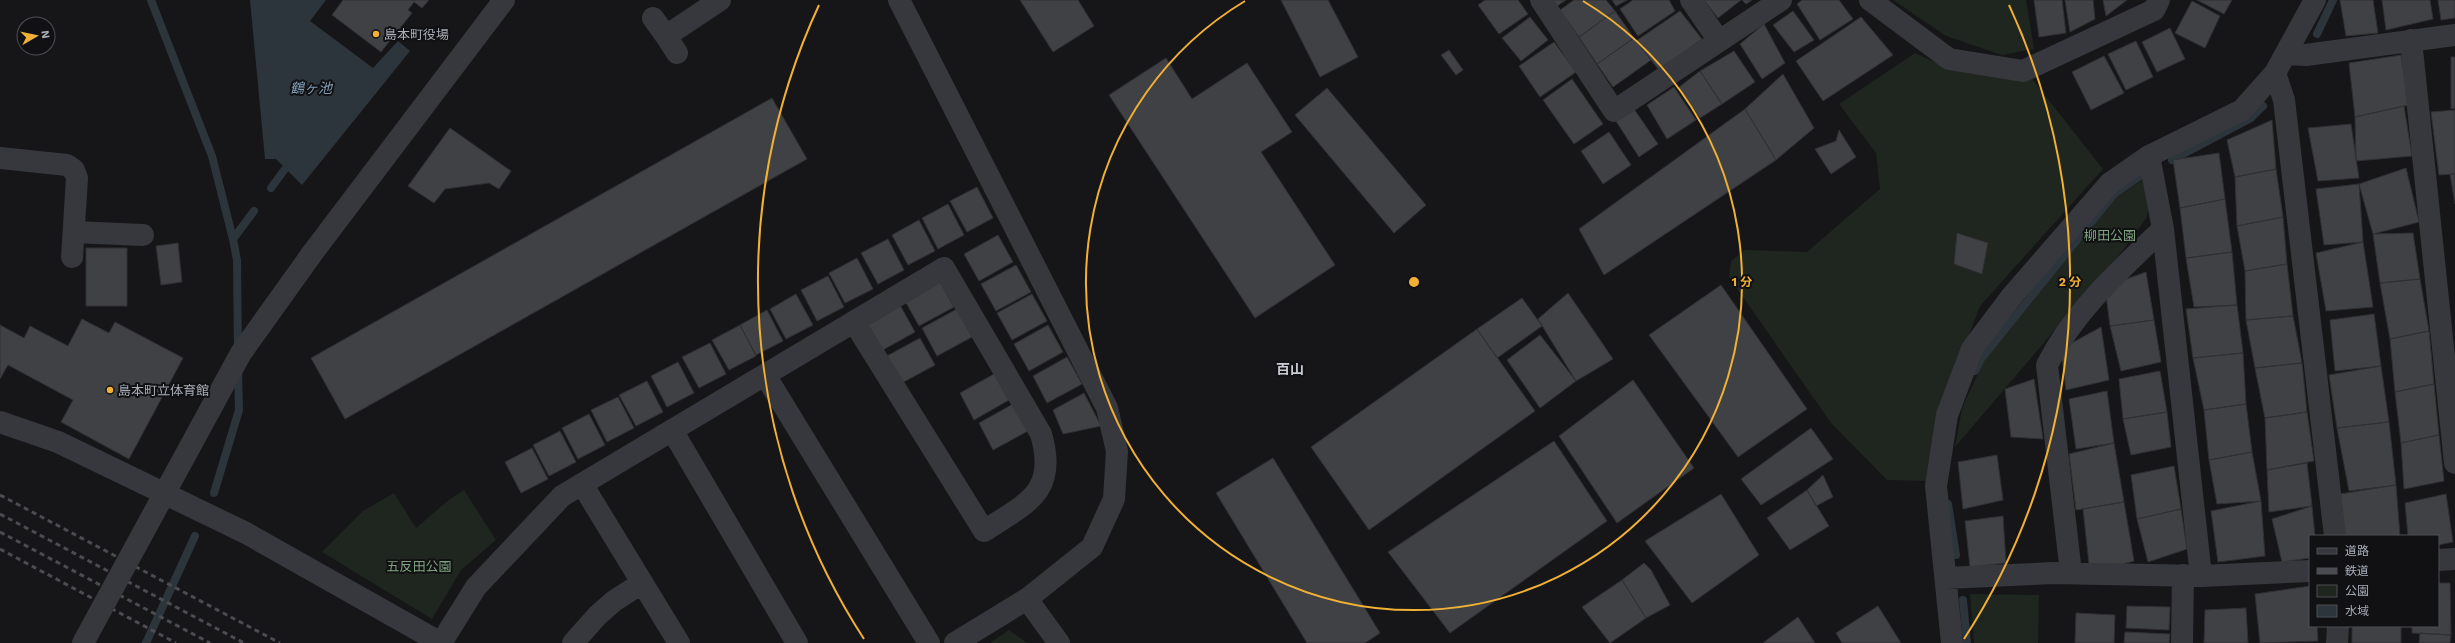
<svg xmlns="http://www.w3.org/2000/svg" width="2455" height="643" viewBox="0 0 2455 643" font-family="'Work Sans','Noto Sans JP',sans-serif">
	<style>
		.green { fill: #1e261f }
		.water { fill: #2c353c }
		.lines { fill: none; stroke-linecap: round; stroke-linejoin: round }
		.stream { stroke: #2c353c; stroke-width: 8 }
		.building { fill: #404145; stroke: #303034 }
		.minor { stroke: #37383d; stroke-width: 22 }
		.tertiary { stroke: #37383d; stroke-width: 22 }
		.rail { stroke: #4a4c52; stroke-width: 3; stroke-dasharray: 5 4; stroke-linecap: butt }
		.tertiary-bridge { stroke: #37383d; stroke-width: 22 }
		.ring { fill: none; stroke: #f2b134; stroke-width: 2 }
		.poi-dot { fill: #f2b134; stroke: #111113; stroke-width: 1.5 }
		.labels { text-anchor: middle; stroke-width: 4; stroke-linejoin: round; paint-order: stroke }
		.poi-label { font-size: 13px; fill: #a8adb8; stroke: #111113; text-anchor: start }
		.park-label { font-size: 13px; fill: #7fa381; stroke: #111113 }
		.water-label { font-size: 14px; font-style: italic; fill: #7f9bb3; stroke: #111113 }
		.neighbourhood-label { font-size: 14px; font-weight: bold; fill: #c9ccd4; stroke: #111113 }
		.centre { fill: #f2b134; stroke: #111113; stroke-width: 2 }
		.ring-label { font-size: 12px; text-anchor: middle; font-weight: bold; fill: #f2b134; stroke: #111113; stroke-width: 4; stroke-linejoin: round; paint-order: stroke }
	</style>
	<rect width="100%" height="100%" fill="#161618"/>
	<path class="green" d="M1893 0H2026L2034 49 2002 55 1946 36Z
		M1915 53 1943 66 2032 79 2103 169 1980 306 1965 345 1929 481 1887 480 1831 423 1729 277 1731 261 1745 250 1807 252 1880 189 1876 153 1839 104Z
		M2142 180 2150 198 2147 217 2124 249 1955 447 1962 408 1984 361 2116 197Z
		M464 490 496 540 461 570 432 619 322 552 363 511 394 493 416 528 450 499Z
		M1970 594 2039 595 2038 643H1974Z
		M1009 630 1027 643H990Z"/>
	<path class="water" d="M250 0H326L310 21 373 68 398 41 410 51 302 185 276 159H265Z"/>
	<g class="lines">
		<path class="stream" d="M151 0 212 156 233 239
			M2317 34 2333 0
			M2172 160 2251 118 2263 106
			M271 188 285 169
			M238 349 237 260 233 239 254 211
			M1975 371 1981 359 2114 194 2143 174
			M214 493 239 410 238 370
			M1948 504 1956 555
			M1963 600 1967 643
			M146 643 195 536"/>
	</g>
	<path class="building" d="M343 0H429L422 8 414 2 408 10 412 13 381 52 332 15Z
		M1020 0H1078L1094 26 1053 52Z
		M1281 0H1328L1358 57 1320 77Z
		M1485 0H1518L1528 14 1499 34 1478 5Z
		M1553 0H1566L1557 6Z
		M1574 0H1606L1615 11 1579 37 1560 10Z
		M1612 0H1627L1616 6Z
		M1633 0H1669L1675 11 1638 36 1620 9Z
		M1704 0H1741L1718 18Z
		M1742 0H1752L1746 4Z
		M1802 0H1839L1853 19 1820 40 1797 4Z
		M2034 0H2062L2066 33 2039 37Z
		M2065 0H2093L2095 19 2070 32Z
		M2103 0H2127L2106 16Z
		M2197 0H2232L2224 14Z
		M2340 0H2373L2378 33 2346 36Z
		M2382 0H2430L2433 19 2386 30Z
		M2438 0H2455V18L2441 20Z
		M2192 1 2220 16 2205 48 2175 33Z
		M1615 11 1634 38 1597 64 1579 37Z
		M1680 11 1702 39 1659 70 1636 41Z
		M1793 11 1814 40 1794 52 1773 25Z
		M1530 17 1548 40 1521 61 1502 38Z
		M1861 17 1893 55 1823 101 1796 61Z
		M1764 24 1785 63 1762 79 1740 44Z
		M2170 28 2185 59 2157 72 2142 42Z
		M1634 38 1651 60 1613 87 1597 64Z
		M2136 41 2153 77 2126 90 2108 54Z
		M1554 42 1576 72 1540 97 1519 66Z
		M1449 50 1463 70 1456 75 1441 55Z
		M1734 51 1755 82 1722 104 1700 71Z
		M2401 55 2409 105 2355 117 2349 63Z
		M2104 56 2124 93 2091 110 2072 72Z
		M2451 57H2455V108L2451 109Z
		M1166 58 1192 99 1247 63 1292 132 1261 152 1335 265 1255 318 1109 95Z
		M1700 71 1722 104 1700 118 1678 88Z
		M1783 74 1814 128 1776 160 1745 109Z
		M1572 79 1603 124 1574 144 1543 100Z
		M1674 87 1696 120 1667 139 1647 105Z
		M1327 88 1426 205 1394 233 1295 115Z
		M772 98 807 159 345 419 311 358Z
		M2404 106 2412 156 2356 161 2355 117Z
		M1634 109 1658 144 1639 157 1616 121Z
		M1745 109 1776 160 1604 275 1579 229Z
		M2455 110V174L2439 175 2431 112Z
		M2272 120 2276 169 2235 177 2227 140Z
		M2351 124 2359 178 2318 181 2308 128Z
		M450 128 511 171 499 189 489 183 445 189 434 203 408 186Z
		M1839 130 1856 157 1831 174 1815 149 1836 141Z
		M1609 132 1631 165 1603 184 1581 151Z
		M2219 153 2225 199 2180 208 2173 160Z
		M2406 168 2419 222 2373 234 2359 184Z
		M2276 169 2283 217 2237 226 2235 177Z
		M2450 174H2455V204Z
		M2359 184 2363 242 2324 245 2316 189Z
		M977 187 993 218 967 232 950 201Z
		M2225 199 2232 252 2186 258 2180 208Z
		M948 204 964 235 938 249 922 218Z
		M2283 217 2287 264 2245 271 2237 226Z
		M919 220 935 251 908 265 892 235Z
		M1957 233 1988 243 1982 274 1954 264Z
		M2413 233 2420 279 2380 283 2373 234Z
		M998 235 1013 262 979 281 964 254Z
		M888 239 904 270 878 284 861 253Z
		M2363 242 2373 307 2326 311 2316 253Z
		M178 243 182 282 161 285 156 246Z
		M86 248H127V306H86Z
		M2232 252 2237 305 2194 307 2186 258Z
		M857 258 873 289 845 303 829 273Z
		M2287 264 2293 316 2246 320 2245 271Z
		M1016 265 1031 292 996 311 981 284Z
		M2146 272 2154 320 2110 326 2105 287Z
		M828 276 844 307 817 321 801 290Z
		M2420 279 2429 331 2390 339 2380 283Z
		M939 280 954 307 919 326 904 299Z
		M1721 285 1807 409 1738 457 1649 335Z
		M1568 293 1613 359 1576 381 1538 319Z
		M796 294 813 325 786 339 770 309Z
		M1032 294 1047 321 1012 340 997 313Z
		M1522 298 1542 326 1497 358 1477 329Z
		M900 305 915 332 881 351 866 324Z
		M2237 305 2243 353 2193 358 2186 309Z
		M957 309 972 337 937 356 922 328Z
		M767 310 783 341 756 355 740 325Z
		M2374 314 2381 366 2335 371 2330 320Z
		M2293 316 2302 363 2255 368 2246 320Z
		M82 319 109 333 115 322 183 358 129 459 61 422 73 400 8 365 0 379V325L24 338 30 326 68 346Z
		M2154 320 2161 362 2121 371 2110 326Z
		M740 325 756 356 729 370 712 340Z
		M1048 325 1063 352 1029 371 1014 344Z
		M2101 327 2109 380 2066 390 2061 349Z
		M1477 329 1535 411 1369 530 1311 447Z
		M2429 331 2434 384 2395 392 2390 339Z
		M1540 335 1576 381 1540 408 1507 360Z
		M920 338 935 365 900 384 885 357Z
		M710 343 726 374 699 388 682 357Z
		M2243 353 2246 404 2204 410 2193 358Z
		M1067 357 1082 384 1047 403 1033 376Z
		M678 362 694 393 667 407 651 376Z
		M2302 363 2307 412 2265 418 2255 368Z
		M2381 366 2389 422 2337 428 2329 375Z
		M2160 371 2167 412 2123 419 2119 379Z
		M994 374 1009 400 974 420 960 393Z
		M2034 379 2043 439 2011 437 2005 389Z
		M1633 380 1694 468 1617 523 1559 436Z
		M647 381 663 412 636 426 619 395Z
		M2434 384 2439 435 2401 443 2395 392Z
		M2107 391 2114 443 2076 449 2069 399Z
		M1084 393 1101 426 1063 434 1053 410Z
		M618 397 634 428 607 442 591 410Z
		M1013 404 1028 431 993 450 979 423Z
		M2246 404 2252 452 2209 460 2204 410Z
		M2167 412 2171 447 2131 455 2123 419Z
		M2307 412 2314 461 2267 470 2265 418Z
		M589 414 605 445 578 459 562 428Z
		M2389 422 2396 485 2349 491 2337 428Z
		M1811 428 1833 459 1761 505 1741 479Z
		M560 431 576 462 549 476 533 445Z
		M2439 435 2444 481 2404 489 2401 443Z
		M1554 441 1607 521 1450 633 1388 552Z
		M2114 443 2124 502 2076 510 2069 454Z
		M532 448 548 479 521 493 505 462Z
		M2252 452 2261 501 2217 504 2209 460Z
		M1997 455 2003 500 1963 509 1958 462Z
		M1273 458 1380 633 1365 643H1307L1216 493Z
		M2307 463 2312 506 2269 512 2267 470Z
		M2174 466 2181 509 2137 519 2131 475Z
		M1823 475 1833 497 1816 506 1807 490Z
		M2396 485 2400 536H2345L2340 494Z
		M1807 490 1829 526 1790 550 1767 518Z
		M1721 494 1759 555 1692 603 1645 541Z
		M2446 494 2453 542 2438 545V536H2408L2405 503Z
		M2261 501 2265 556 2218 562 2211 511Z
		M2124 502 2134 561 2090 573 2083 509Z
		M2312 506 2315 536H2310V558L2282 562 2272 519Z
		M2181 509 2187 549 2148 562 2137 519Z
		M2003 516 2006 563 1970 567 1965 521Z
		M1644 563 1651 570 1670 605 1646 618 1622 580Z
		M1622 580 1646 618 1610 643 1582 607Z
		M2438 583H2450L2451 635 2412 633V626H2438Z
		M2310 586V626H2317L2318 641 2260 643 2255 594Z
		M1878 606 1901 643H1842L1836 633Z
		M2127 606 2170 607 2169 630 2126 628Z
		M2246 608 2248 643H2204L2205 610Z
		M2076 613 2115 615 2114 643H2075Z
		M1798 617 1815 643H1764V642Z
		M2352 626H2401V643H2352Z
		M2125 632 2170 634 2169 643H2124Z
		M2420 633 2451 635 2450 643H2419Z"/>
	<g class="lines">
		<path class="minor" d="M899 0 1107 408 1117 451 1114 499 1092 547 1027 599 955 643
			M1541 0 1614 111 1781 0
			M1691 0 1719 41
			M1870 0 1949 59 2023 71 2154 10 2159 0
			M653 18 666 36
			M2411 40 2455 463
			M677 53 666 36 720 0
			M2287 54 2306 55 2455 35
			M2275 73 2284 100 2335 536
			M2149 156 2163 229 2201 576
			M0 158 67 165 74 170 77 178 72 257
			M74 232 143 235
			M765 375 929 643
			M0 422 58 442 246 533 441 643 476 587 562 496 944 268 1041 434C1058 492 1027 503 984 531L854 322
			M672 430 797 643
			M582 484 679 643
			M2438 560 2455 559
			M2071 573 2047 365C2074 311 2120 270 2163 229
			M1946 578 2053 573 2201 576 2310 571
			M573 643 597 616 614 601 642 583
			M1952 643 1936 486 1947 415 1972 349 2012 296 2110 183 2149 156 2242 110 2275 73 2315 0
			M2182 643 2183 575
			M2337 643 2338 626"/>
		<path class="tertiary" d="M311 255 504 0
			M1027 599 1059 643"/>
		<path class="rail" d="M0 495 280 643
			M0 514 244 643
			M0 532 210 643
			M0 549 176 643"/>
		<path class="tertiary-bridge" d="M83 643 241 353 311 255"/>
	</g>
	<g class="ring">
		<path d="M1583 1A328 328 0 1 1 1245 1"/>
		<path d="M864 639A656 656 0 0 1 819 5M2009 5A656 656 0 0 1 1964 639"/>
	</g>
	<g class="poi-dot">
		<circle cx="376" cy="34" r="4"/>
		<circle cx="110" cy="390" r="4"/>
	</g>
	<g class="labels">
		<g class="poi-label">
			<text x="384" y="39">島本町役場</text>
			<text x="118" y="395">島本町立体育館</text>
		</g>
		<g class="park-label">
			<text x="2110" y="240">柳田公園</text>
			<text x="419" y="571">五反田公園</text>
		</g>
		<g class="water-label">
			<text x="311" y="93">鶴ヶ池</text>
		</g>
		<g class="neighbourhood-label">
			<text x="1290" y="374">百山</text>
		</g>
	</g>
	<circle cx="1414" cy="282" r="6" class="centre"/>
	<g class="ring-label">
		<text x="1742" y="286">1 分</text>
		<text x="2070" y="286">2 分</text>
	</g>
	<rect x="2309" y="535" width="130" height="92" fill="#111113" stroke="#4d4f55"/>
	<rect x="2317" y="548" width="20" height="6" fill="#37383d" stroke="#4d4f55"/>
	<text x="2345" y="555" font-size="12" fill="#a8adb8">道路</text>
	<rect x="2317" y="568" width="20" height="6" fill="#4a4c52" stroke="#4d4f55"/>
	<text x="2345" y="575" font-size="12" fill="#a8adb8">鉄道</text>
	<rect x="2317" y="585" width="20" height="12" fill="#1e261f" stroke="#4d4f55"/>
	<text x="2345" y="595" font-size="12" fill="#a8adb8">公園</text>
	<rect x="2317" y="605" width="20" height="12" fill="#2c353c" stroke="#4d4f55"/>
	<text x="2345" y="615" font-size="12" fill="#a8adb8">水域</text>
	<g transform="translate(36 36) rotate(81)"><circle r="19" fill="#111113" stroke="#4d4f55"/>
	<path d="M0-3L7 15L0 10L-7 15Z" fill="#f2b134"/>
	<text y="-6" font-size="11" font-weight="bold" text-anchor="middle" fill="#a8adb8">N</text>
	</g>
</svg>
